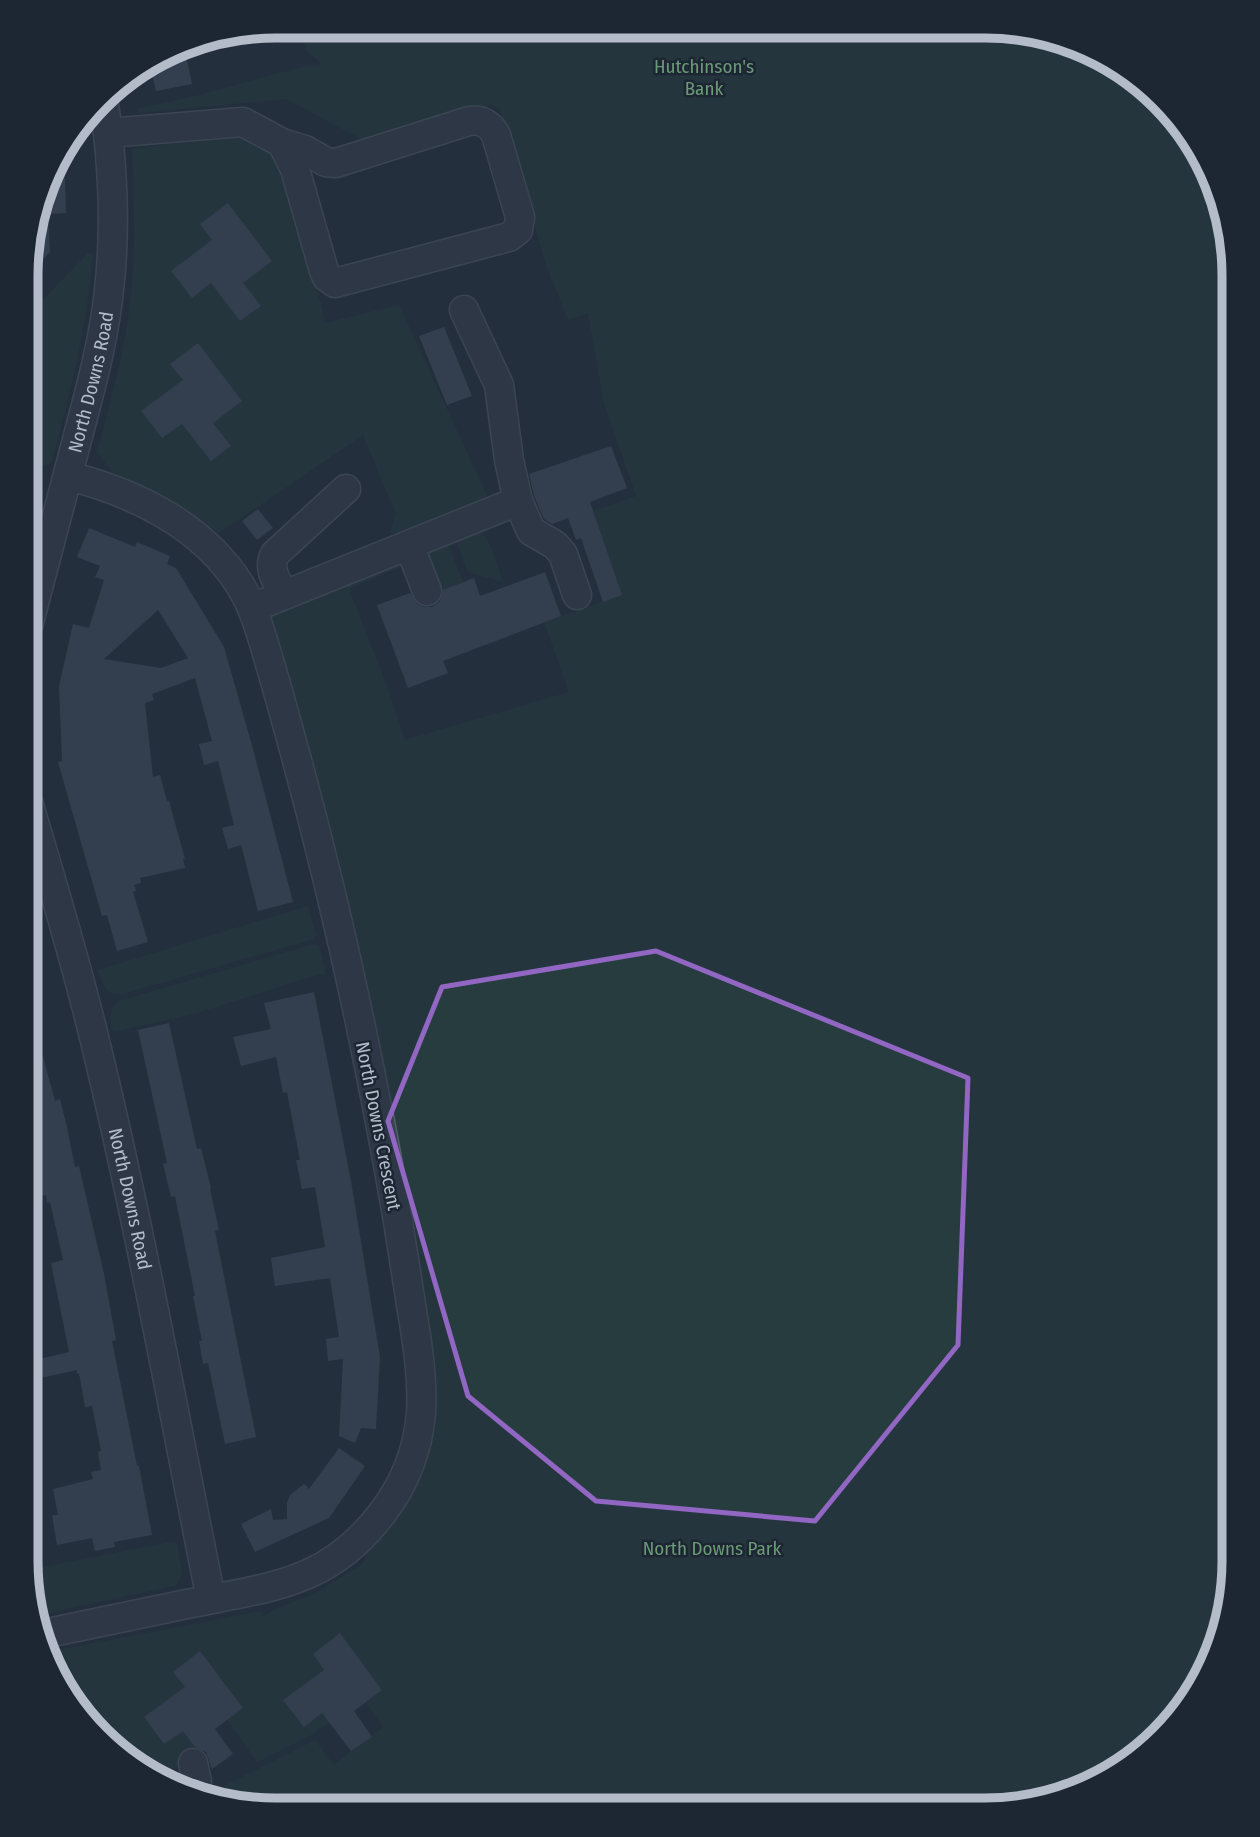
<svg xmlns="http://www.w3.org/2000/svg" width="1260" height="1837" viewBox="0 0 1260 1837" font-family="'Fira Sans Condensed',sans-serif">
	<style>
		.green { fill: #263c3f }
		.building { fill: #455162; fill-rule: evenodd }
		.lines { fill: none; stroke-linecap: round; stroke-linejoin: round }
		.minor-casing { stroke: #565f6c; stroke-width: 31 }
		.minor { stroke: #38414e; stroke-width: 28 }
		.marked { fill: none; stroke: #9266c3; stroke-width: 5; stroke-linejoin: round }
		.labels { text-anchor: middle; stroke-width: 5; stroke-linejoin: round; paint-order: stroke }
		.park-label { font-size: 19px; fill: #6b9a76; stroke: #1d2633 }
		.street-label { font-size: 19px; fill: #b4bcc9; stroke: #1d2633 }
		.rim { fill: none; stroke: #b4bcc9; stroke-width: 9 }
	</style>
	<rect width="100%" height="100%" fill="#242f3e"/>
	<path class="green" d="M296 26 1018 28 1136 77 1208 165 1234 275 1233 1579 1192 1700 1095 1785 985 1811 243 1809 208 1794 315 1740 334 1765 383 1727 366 1703 382 1690 340 1634 313 1654 330 1678 309 1681 284 1700 334 1704 341 1714 311 1735 257 1762 227 1720 243 1708 201 1652 174 1671 191 1695 144 1718 164 1744 195 1722 206 1739 179 1759 180 1767 155 1772 124 1760 99 1729 102 1725 60 1669 53 1674 52 1672 47 1652 261 1611 264 1616 275 1609 314 1594 353 1570H355L363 1563 368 1553 365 1548 429 1433 268 616 401 557 405 565 349 589 388 689 405 740 569 692 544 622 622 595 593 511 636 496 604 403 588 313 568 320 547 267 500 110 492 105 361 139 286 99 137 113V109L195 96 302 67 320 65 319 61 308 53Z
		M236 138C251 140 269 148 280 160L308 251 325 323 399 305 489 500 425 527 389 534 396 514 363 435 219 533 174 502 112 472 97 452C110 403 124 355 130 304 136 252 134 200 132 148Z
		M88 253 93 254C87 324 71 392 52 460L49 464 42 467 28 463V315Z
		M478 530C491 537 498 568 503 582L468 572 454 536Z
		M446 539 463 582 438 592 425 548Z
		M308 906 316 935 314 939 122 994C105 995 103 984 98 970Z
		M314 944 319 946 326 975 319 974 197 1013 113 1032C111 1020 107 1010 119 1001Z
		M176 1541 182 1572 177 1585 39 1615 28 1570Z"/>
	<path class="building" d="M184 46 192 84 156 91 150 66Z
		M64 145 66 213 48 214 50 252 28 275V242L59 151Z
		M228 203 272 261 243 283 261 306 240 321 211 283 192 298 171 271 212 240 200 224Z
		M444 327 472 396 447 405 419 336Z
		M198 343 242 401 213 423 231 446 211 461 182 424 162 438 141 411 183 380 170 364Z
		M611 446 627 488 590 502 622 595 603 602 581 538 576 540 568 518 552 524 544 519 534 496 529 474Z
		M258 509 273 528 257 540 242 521Z
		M89 528 135 547 137 542 170 556 167 564 176 568 224 647 253 749 293 902 258 911 241 845 228 849 222 828 234 825 218 761 204 765 199 744 212 741 195 678 152 694 154 700 145 703 153 777 160 775 167 801H169L185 859H183L185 868 140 878 141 883 134 885 136 891 133 892 148 942 117 951 107 915 102 916 58 762 62 761 59 686 73 624 89 628 104 580 95 577 100 566 77 557ZM158 610 188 658 161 668 104 659Z
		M545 572 561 616 443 661 448 673 408 688 377 605 410 593 417 604 424 607H432L440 601 443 590 474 578 480 596Z
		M314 992 351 1181 380 1357 376 1429 361 1428 355 1443 339 1436 343 1359 328 1361 326 1339 339 1337 330 1278 275 1286 271 1258 325 1247 315 1187 302 1189 296 1160H300L287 1092 283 1093 276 1057 241 1066 233 1037 271 1029 264 1003Z
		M34 1023 55 1101 60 1099 67 1127 75 1167 79 1166 104 1274 116 1340 112 1341 137 1466H139L152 1535 114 1542 115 1547 95 1551 92 1538 57 1545 52 1515H58L53 1489 93 1479 91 1472 101 1470 98 1452 101 1451 92 1406 85 1407 79 1373 77 1374V1370L27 1381V1362L69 1352 51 1263 63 1260 50 1202 47 1203 46 1195 41 1196 27 1132V1024Z
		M169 1023 197 1149 201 1148 211 1188 210 1189 219 1230 215 1231 256 1437 225 1444 208 1363 203 1364 199 1341H202L193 1296H195L175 1196 171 1197 163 1164 167 1163 138 1030Z
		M339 1448 365 1466 329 1518 255 1552 241 1524 271 1509 273 1520 287 1519V1503L290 1495 304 1484 309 1489Z
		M340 1633 382 1690 354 1711 372 1737 351 1751 322 1713 304 1727 283 1700 324 1670 313 1654Z
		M200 1651 243 1708 215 1729 233 1754 212 1769 206 1752 195 1747 183 1731 164 1744 144 1717 185 1687 173 1672Z"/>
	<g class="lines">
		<g class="minor-casing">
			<g id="minor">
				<path d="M108 133 243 122 282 143 305 150 326 162 336 163 469 121C481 119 490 124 496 135L520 217 518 230 509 237 335 283 327 277 324 271 295 169 282 143"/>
				<path d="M518 501 531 531 555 545 563 554 577 595"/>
				<path d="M409 545 427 591"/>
				<path d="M284 595C277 581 267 569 275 554L346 489"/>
				<path d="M252 608 518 501 509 460 499 385 464 310"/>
				<path id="s1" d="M28 626C44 563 62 499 78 436 91 387 104 339 109 290 116 230 113 157 103 98"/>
				<path id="s2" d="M28 802C51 879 74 955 93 1033 139 1220 173 1410 211 1599"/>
				<path d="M43 1634C91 1624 139 1614 187 1604 269 1587 329 1585 383 1512 405 1483 418 1449 421 1413 423 1377 417 1340 411 1305 407 1277 402 1249 398 1221 371 1064 337 907 295 753 287 724 279 694 270 664 262 637 255 609 240 585 203 526 134 492 68 476"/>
				<path d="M193 1763 197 1782 193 1788"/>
			</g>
		</g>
		<use href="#minor" class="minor"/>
	</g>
	<path d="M0 0H1260V1837H0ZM656 951 968 1078 958 1345 815 1521 596 1501 468 1396 388 1121 442 987Z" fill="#242f3e" fill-opacity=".55" fill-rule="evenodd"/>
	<path class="marked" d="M656 951 968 1078 958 1345 815 1521 596 1501 468 1396 388 1121 442 987Z"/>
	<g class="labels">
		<g class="park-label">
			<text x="704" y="73">Hutchinson's<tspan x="704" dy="22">Bank</tspan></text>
			<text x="712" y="1555">North Downs Park</text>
		</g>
		<g class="street-label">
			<text dy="7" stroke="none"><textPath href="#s1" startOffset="252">North Downs Road</textPath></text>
			<text transform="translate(379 1126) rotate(79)" y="7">North Downs Crescent</text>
			<text dy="7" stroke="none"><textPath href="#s2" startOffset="410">North Downs Road</textPath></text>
		</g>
	</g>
	<path d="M0 0H1260V1837H0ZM275 38H985A237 237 0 0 1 1222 275V1561A237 237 0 0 1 985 1798H275A237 237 0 0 1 38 1561V275A237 237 0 0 1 275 38Z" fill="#1d2633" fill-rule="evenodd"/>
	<path class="rim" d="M275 38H985A237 237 0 0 1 1222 275V1561A237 237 0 0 1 985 1798H275A237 237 0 0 1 38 1561V275A237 237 0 0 1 275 38Z"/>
</svg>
